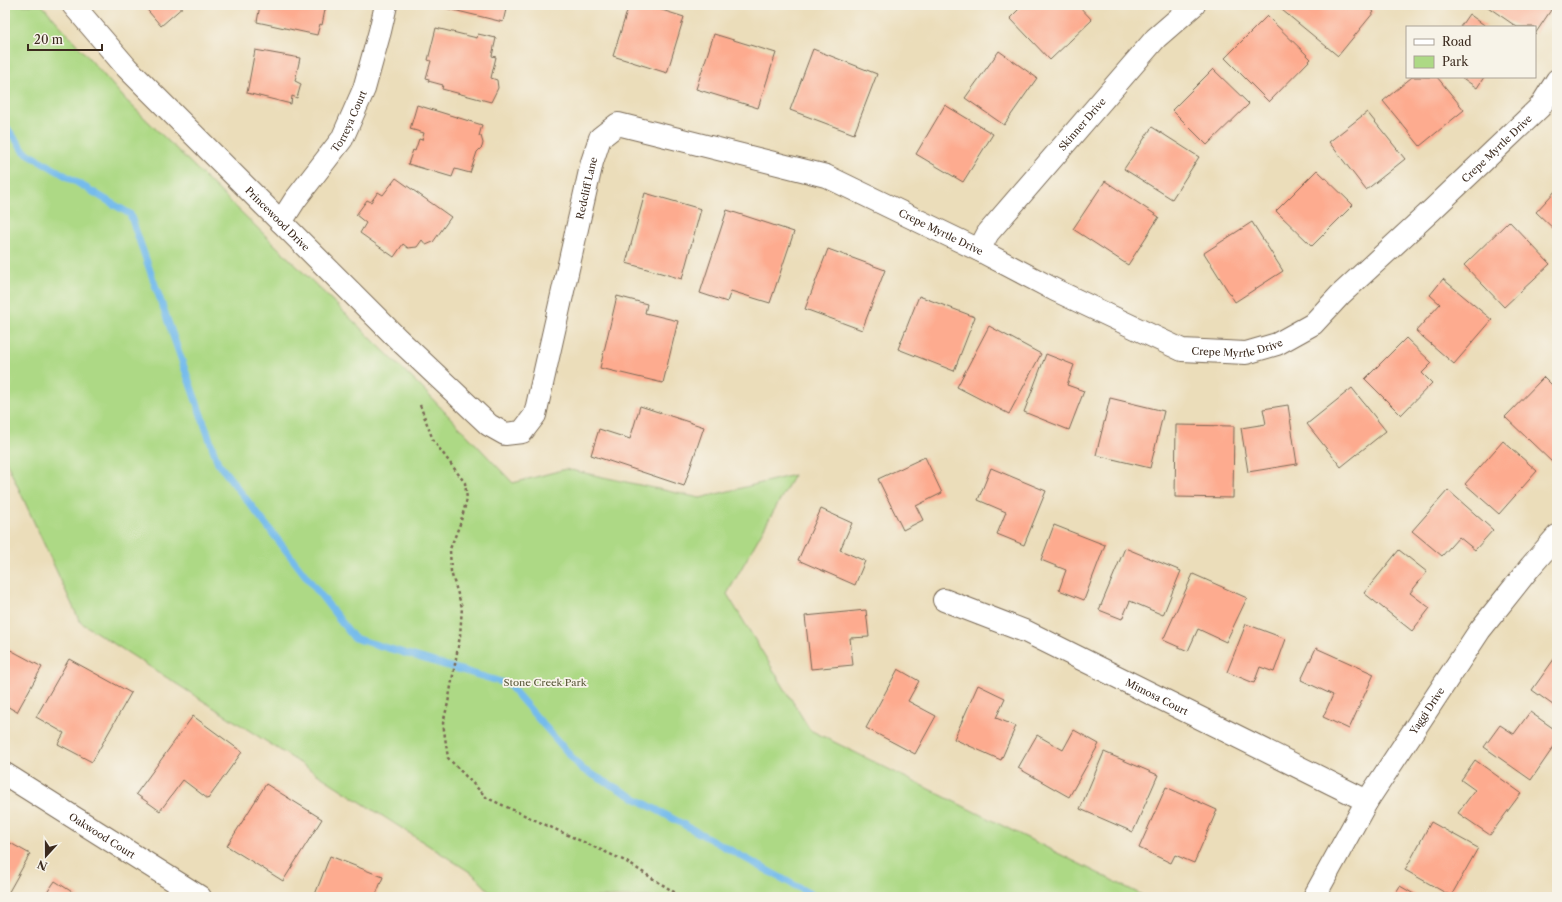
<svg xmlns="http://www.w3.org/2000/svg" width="1562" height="902" viewBox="0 0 1562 902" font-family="'Libre Caslon Text',serif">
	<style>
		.green { fill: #add985; stroke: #748252 }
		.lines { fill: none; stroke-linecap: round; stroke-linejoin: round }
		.stream { stroke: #75bbec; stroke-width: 7 }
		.building { fill: #fdab8f }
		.minor-casing { stroke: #796955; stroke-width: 24 }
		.path { stroke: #796955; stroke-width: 2.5; stroke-dasharray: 3 3; stroke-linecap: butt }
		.minor { stroke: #fff; stroke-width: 22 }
		.labels { text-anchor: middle; stroke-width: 3.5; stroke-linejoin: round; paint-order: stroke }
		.street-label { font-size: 10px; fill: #3b2a1e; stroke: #f7f3e8 }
		.park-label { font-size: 10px; fill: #585638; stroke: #f7f3e8 }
	</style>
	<rect width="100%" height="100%" fill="#f7f3e8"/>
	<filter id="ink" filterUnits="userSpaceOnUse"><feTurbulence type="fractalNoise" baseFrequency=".025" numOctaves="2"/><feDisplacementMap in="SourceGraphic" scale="8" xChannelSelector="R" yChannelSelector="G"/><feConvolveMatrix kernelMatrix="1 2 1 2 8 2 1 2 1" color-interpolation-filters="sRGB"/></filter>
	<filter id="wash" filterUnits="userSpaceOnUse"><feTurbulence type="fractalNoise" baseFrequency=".012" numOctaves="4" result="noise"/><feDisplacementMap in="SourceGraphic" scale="16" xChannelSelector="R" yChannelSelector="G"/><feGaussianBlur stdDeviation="0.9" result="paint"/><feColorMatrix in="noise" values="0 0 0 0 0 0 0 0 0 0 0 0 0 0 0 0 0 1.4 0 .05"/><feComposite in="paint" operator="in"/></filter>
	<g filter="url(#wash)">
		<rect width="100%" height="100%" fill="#ebddba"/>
		<path class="green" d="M5 5H42L125 99 421 387 513 483 566 469 700 498 794 475 727 594 810 730 1146 897H495L473 874 80 622 5 459Z"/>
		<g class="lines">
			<path class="stream" d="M5 125 24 151 130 214 218 463 354 638 508 684 582 769 816 897"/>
		</g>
		<g id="blocks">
			<path class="building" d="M143 5H185L161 26Z
				M260 5H326L322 25 320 24 317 35 257 22Z
				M441 5H507L503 22 441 7Z
				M629 5H646L684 17 667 73 613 56Z
				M1023 5H1078L1092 20 1050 60 1010 18Z
				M1286 5H1366L1374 12 1338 56 1282 10Z
				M1485 5H1545L1551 10 1535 34V27H1517Z
				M1469 14 1487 27H1460Z
				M1267 16 1311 59 1269 102 1225 58Z
				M436 28 477 38 478 34 496 38 492 56 496 57 491 78 497 80 498 88 491 102 442 89 443 85 428 81 429 79 426 78 431 61 428 60Z
				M714 34 776 53 758 108 696 89Z
				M813 49 877 74 854 134 790 110Z
				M255 50 300 58 295 81 301 84 297 98 292 96 291 104 247 93Z
				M999 51 1037 78 1004 125 965 98Z
				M1213 69 1249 104 1207 145 1172 110Z
				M1412 77H1437L1464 110 1420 146 1383 101Z
				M1461 77H1484L1477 88Z
				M417 105 482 125 479 136H481L483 143 482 147 477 152 470 173 455 169 452 177 408 164 413 150 415 151 419 139 422 140 424 133 410 129Z
				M945 105 993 134 963 182 916 154Z
				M1367 112 1405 159 1366 190 1329 142Z
				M1152 127 1199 157 1172 199 1124 169Z
				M1317 170 1353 205 1312 246 1276 211Z
				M396 178 451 217 433 242 426 245 422 240 417 247 408 248 403 244 394 257 360 233 366 223 356 215 367 200 371 202 378 192 383 195Z
				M1105 181 1159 217 1128 265 1073 229Z
				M1557 189V232L1536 212Z
				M645 193 701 209 682 279 626 263Z
				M727 210 794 232 770 303 731 291 727 302 700 293Z
				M1509 221 1550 264 1504 307 1464 265Z
				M1252 222 1283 271 1235 302 1204 253Z
				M828 249 885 270 862 330 805 309Z
				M1443 279 1492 320 1454 364 1416 331 1440 304 1430 295Z
				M617 296 647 304 645 313 678 321 663 383 600 368Z
				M919 296 975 317 954 371 898 349Z
				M989 326 1041 354 1009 414 957 387Z
				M1406 338 1432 363 1422 373 1432 383 1401 415 1365 379Z
				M1046 354 1074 365 1067 385 1084 391 1069 430 1024 412Z
				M1544 377 1557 390V423L1556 424 1557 425V461L1554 464 1505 417Z
				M1352 388 1386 431 1341 467 1307 424Z
				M1110 398 1164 411 1150 468 1096 455Z
				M1288 405 1297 464 1248 472 1241 428 1266 424 1263 409Z
				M640 406 704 427 684 486 591 455 599 429 630 439Z
				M1176 425 1234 426 1233 498 1175 497Z
				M1503 441 1537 471 1499 514 1465 484Z
				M925 457 942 493 916 506 923 520 903 530 878 479Z
				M991 468 1046 491 1024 545 997 534 1006 512 978 500Z
				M1448 490 1493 530 1475 550 1459 537 1442 556 1412 531Z
				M821 509 852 523 840 550 865 561 855 585 798 560Z
				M1054 525 1105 545 1084 600 1059 590 1066 570 1041 560Z
				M1125 548 1181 571 1163 615 1130 601 1122 619 1099 610Z
				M1399 550 1427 572 1410 593 1430 608 1412 631 1364 593Z
				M1193 574 1247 598 1226 642 1198 629 1188 651 1163 640Z
				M866 610 869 637 850 638 853 665 811 669 805 616Z
				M1246 624 1286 639 1274 672 1260 667 1254 683 1227 672Z
				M5 647 42 667 17 712 5 705Z
				M1316 648 1374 674 1349 729 1323 717 1333 695 1301 680Z
				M1557 655V708L1532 690Z
				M69 659 131 693 92 762 58 744 64 733 36 717Z
				M898 669 919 681 908 701 936 716 915 754 866 728Z
				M978 685 1005 698 996 718 1016 726 1001 760 954 739Z
				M1530 712 1557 731V742L1531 780 1484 747 1500 725 1514 734Z
				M193 716 242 752 208 799 183 780 160 811 136 794Z
				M1074 730 1099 744 1069 797 1018 768 1037 735 1063 750Z
				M1104 752 1158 775 1133 832 1080 809Z
				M1475 760 1521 793 1490 835 1458 813 1475 790 1461 780Z
				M266 784 322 819 283 881 227 846Z
				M1166 787 1217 810 1194 863 1175 855 1171 863 1139 848Z
				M1431 822 1478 848 1451 896 1405 870Z
				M5 840 30 854 6 897H5Z
				M330 856 383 877 375 897H314Z
				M55 881 80 897H44Z
				M1400 886 1419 897H1393Z"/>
		</g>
	</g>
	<g filter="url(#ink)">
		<use href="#blocks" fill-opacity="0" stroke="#796955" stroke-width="1"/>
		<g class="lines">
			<g class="minor-casing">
				<g id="minor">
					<path id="s1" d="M73 5 127 68 398 339 489 425 505 434 522 432 535 415 592 162 600 138 618 124 826 176 979 250 1055 290 1182 350 1246 353 1277 344 1313 324 1340 295 1433 209 1540 107 1557 80"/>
					<path id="s2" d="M281 222 295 200 342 139 364 89 380 31 386 5"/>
					<path id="s3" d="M979 250 988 233 1156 38 1194 5"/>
					<path id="s4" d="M944 600 1027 632 1367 801"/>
					<path id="s5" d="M5 774 200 897"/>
					<path id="s6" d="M1314 897 1367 801 1480 630 1531 566 1557 536"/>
				</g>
			</g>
			<path class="path" d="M420 405 433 440 465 483 467 499 460 524 450 549 451 572 462 607 460 636 448 703 443 723 448 758 487 798 625 861 682 897"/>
			<use href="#minor" class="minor"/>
		</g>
	</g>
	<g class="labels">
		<g class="street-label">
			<text dy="4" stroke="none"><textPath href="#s2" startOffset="122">Torreya Court</textPath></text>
			<text dy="4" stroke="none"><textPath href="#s3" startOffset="163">Skinner Drive</textPath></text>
			<text dy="4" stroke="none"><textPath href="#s1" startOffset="1958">Crepe Myrtle Drive</textPath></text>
			<text dy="4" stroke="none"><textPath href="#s1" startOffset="881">Redcliff Lane</textPath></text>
			<text dy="4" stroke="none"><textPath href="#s1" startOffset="296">Princewood Drive</textPath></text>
			<text dy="4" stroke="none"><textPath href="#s1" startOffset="1298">Crepe Myrtle Drive</textPath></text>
			<text dy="4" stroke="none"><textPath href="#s1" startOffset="1622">Crepe Myrtle Drive</textPath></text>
			<text dy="4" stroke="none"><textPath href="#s4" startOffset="234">Mimosa Court</textPath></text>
			<text dy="4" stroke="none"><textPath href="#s6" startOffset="218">Yaggi Drive</textPath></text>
			<text dy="4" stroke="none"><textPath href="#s5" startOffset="115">Oakwood Court</textPath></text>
		</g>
		<g class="park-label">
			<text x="545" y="686">Stone Creek Park</text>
		</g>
	</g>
	<rect width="1562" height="902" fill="none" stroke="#f7f3e8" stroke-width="20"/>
	<rect x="1406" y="26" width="130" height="52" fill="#f7f3e8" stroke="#aca397"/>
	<rect x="1414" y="39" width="20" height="6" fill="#ffffff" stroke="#aca397"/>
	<text x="1442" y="46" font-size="12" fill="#3b2a1e">Road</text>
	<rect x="1414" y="56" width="20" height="12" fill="#add985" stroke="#aca397"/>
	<text x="1442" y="66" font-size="12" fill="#3b2a1e">Park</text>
	<g transform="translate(46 856) rotate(201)" stroke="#f7f3e8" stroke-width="3" paint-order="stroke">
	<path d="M0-3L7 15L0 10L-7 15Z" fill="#3b2a1e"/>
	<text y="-6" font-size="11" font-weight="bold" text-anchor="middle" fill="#3b2a1e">N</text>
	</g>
	<path d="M28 44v6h74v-6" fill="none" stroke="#3b2a1e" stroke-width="2"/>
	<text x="34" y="44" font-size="12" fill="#3b2a1e" stroke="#f7f3e8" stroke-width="3" paint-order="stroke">20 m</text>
</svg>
